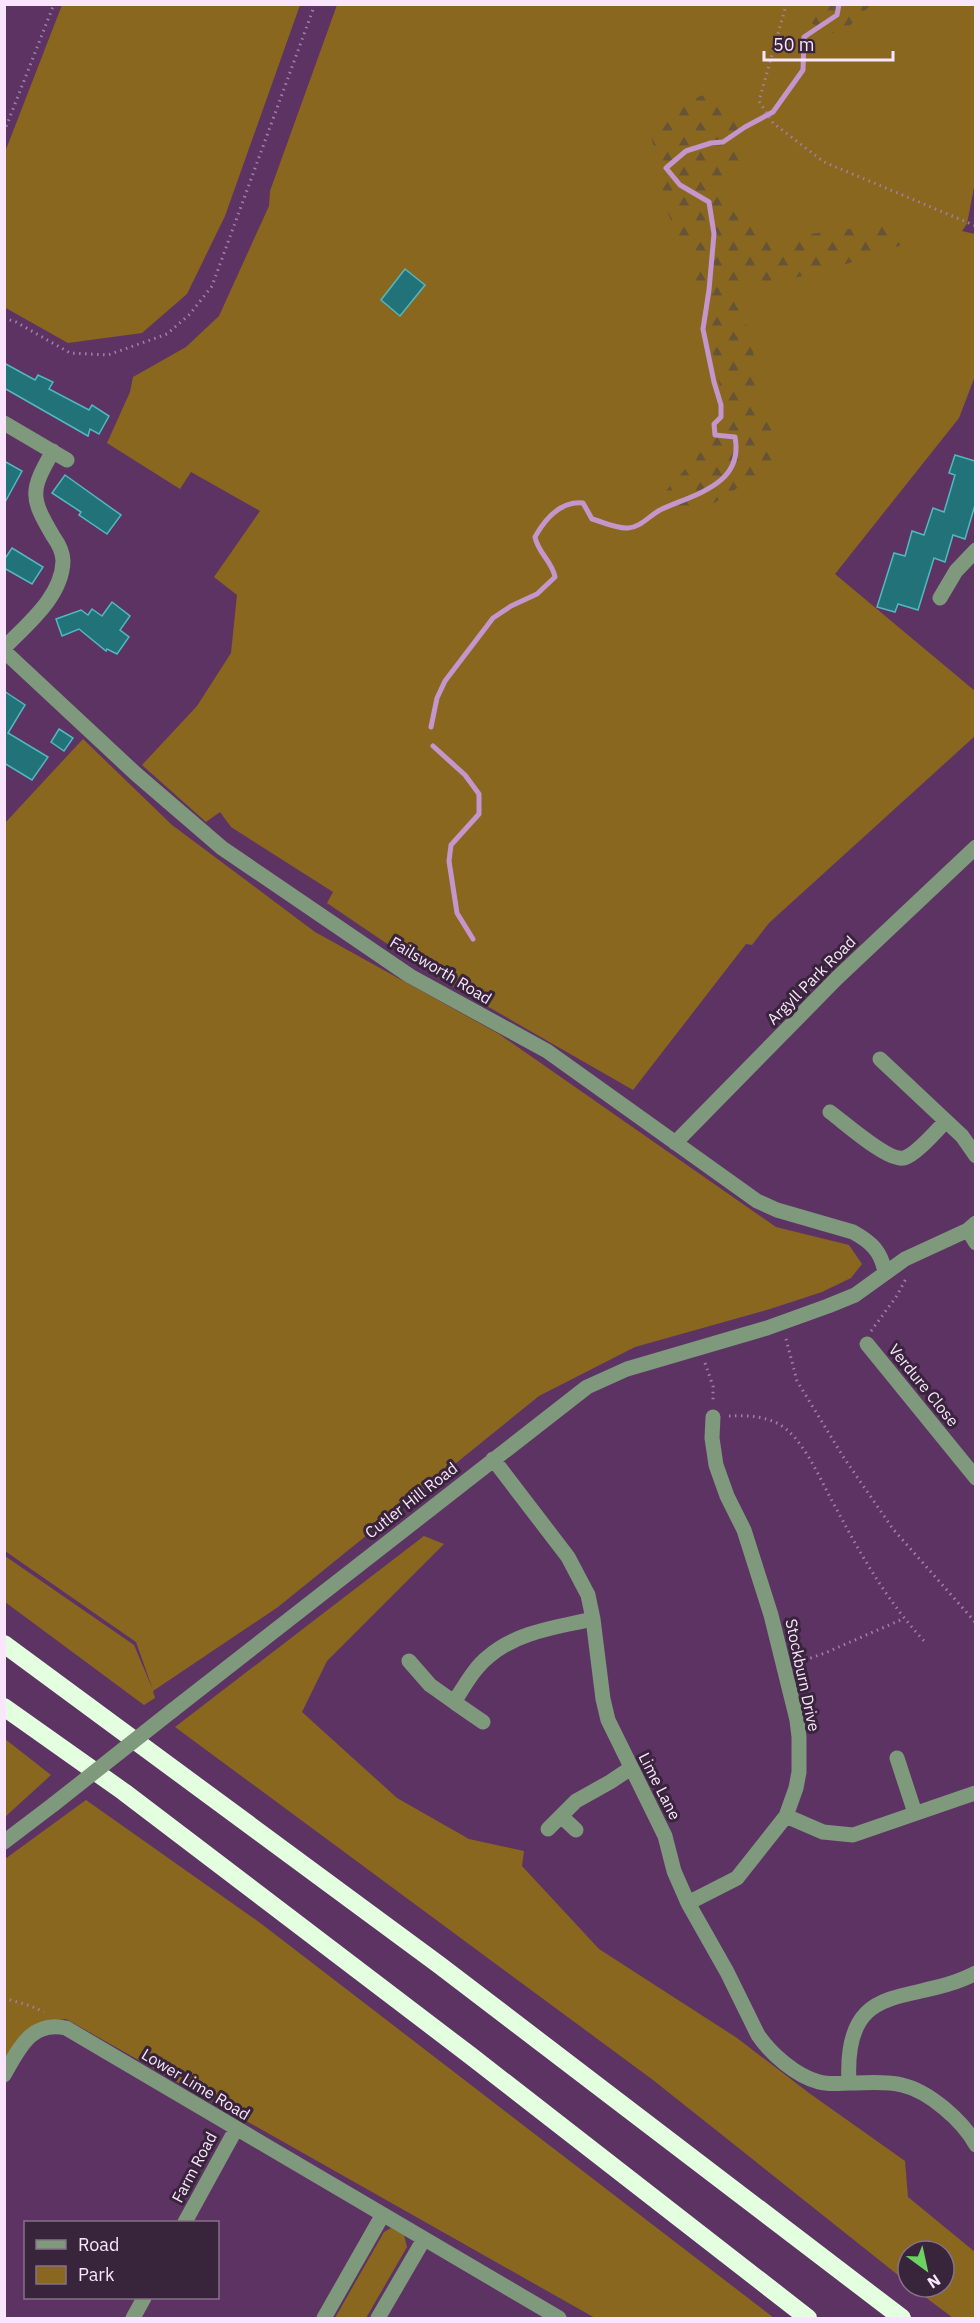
<svg xmlns="http://www.w3.org/2000/svg" width="980" height="2323" viewBox="0 0 980 2323" font-family="'IBM Plex Sans',sans-serif">
	<style>
		.green { fill: #8a671e }
		.forest { fill: url(#forest-firs) }
		.lines { fill: none; stroke-linecap: round; stroke-linejoin: round }
		.stream { stroke: #c496cc; stroke-width: 5 }
		.building { fill: #227379; stroke: #52b8c0; stroke-width: 1.5 }
		.path { stroke: #a080a6; stroke-width: 3; stroke-dasharray: 1.5 4.5; stroke-linecap: butt }
		.minor { stroke: #7e997b; stroke-width: 15 }
		.highway { stroke: #e4fee0; stroke-width: 18 }
		.minor-bridge { stroke: #7e997b; stroke-width: 15 }
		.labels { text-anchor: middle; stroke-width: 6; stroke-linejoin: round; paint-order: stroke }
		.street-label { font-size: 16px; fill: #f9e5fc; stroke: #38243b }
	</style>
	<defs>
		<pattern id="forest-firs" width="22" height="20" patternUnits="userSpaceOnUse" patternTransform="scale(1.5)"><rect width="22" height="20" fill="#8a671e"/><path d="M5 1l3.5 6h-7zM16 11l3.5 6h-7z" fill="#675437"/></pattern>
	</defs>
	<rect width="100%" height="100%" fill="#5d3364"/>
	<path class="green" d="M62 5H300L225 216 187 294 142 333 68 343 4 307 5 152Z
		M337 5H975V182L967 224 962 231 975 234V376L959 418 835 574 975 691V736L769 923 752 945 746 944 633 1090 433 975 327 903 333 892 231 827 220 812 206 822 142 765 197 706 231 653 237 595 214 577 260 511 191 472 180 489 107 443 130 392 133 377 186 347 219 316 269 206 270 191Z
		M83 739 172 825 315 932 499 1034 776 1227 849 1245 862 1264 851 1278 822 1292 770 1309 635 1347 539 1396 278 1607 153 1691 155 1698 144 1705 5 1602V1556L134 1645 153 1690 136 1642 5 1551V823Z
		M424 1536 444 1544 327 1661 302 1712 397 1798 469 1839 524 1851 522 1866 599 1949 737 2038 809 2093 905 2161 908 2197 975 2252V2318H953L912 2287H944V2251H908V2283L653 2080 175 1727Z
		M5 1739 51 1775 5 1817H4Z
		M86 1800 259 1922 774 2318H595L66 2019C29 2023 23 2028 5 2061V1859Z
		M391 2228 404 2235 407 2247 366 2318H335L384 2232Z"/>
	<path class="forest" d="M812 5V4L871 5 839 36 806 21Z
		M706 94 741 106 744 147 739 166 719 185 764 236 778 238 888 224 901 245 826 271 742 289 738 299 753 345 756 395 776 422 779 453 767 475 748 481 708 507 675 513 664 493 707 445 724 406 702 300 687 257 667 211 649 125 660 113Z"/>
	<g class="lines">
		<path class="stream" d="M431 727 437 698 445 681 493 618 511 606 537 594 555 577C552 561 538 553 535 537 545 519 561 501 583 503L592 519C603 522 616 529 628 528 641 527 649 516 660 510 694 494 744 485 735 437L715 435 714 424 721 417V405L714 382 703 329 709 290 714 234 709 202 680 185 666 168 686 151 711 143 723 142 745 127 773 112 803 70 804 37 837 15 839 4
			M433 746 465 775 479 794V814L451 845 449 861 457 913 473 939"/>
	</g>
	<path class="building" d="M405 269 425 285 400 316 381 300Z
		M4 363 35 380 38 375 53 382 49 389 89 410 92 405 109 416 99 434 90 429 88 436 4 388Z
		M955 455 975 461V505L965 539 953 535 945 562 934 558 918 610 898 604 895 612 877 607 894 553 905 556 912 531 924 535 933 508 944 512 955 475 949 473Z
		M4 461 22 471 4 504Z
		M65 475 121 515 107 534 79 515 81 512 52 493Z
		M12 548 43 567 32 584 4 568V560Z
		M112 602 130 616 120 630 129 637 117 654 107 649 106 651 79 629 62 636 56 619 81 610 88 615 92 609 102 616Z
		M4 691 25 705 8 733 48 757 32 780 4 763Z
		M59 729 73 738 64 751 51 742Z"/>
	<g class="lines">
		<path class="path" d="M782 4 785 9 759 101 773 123 824 162 976 226
			M4 132 54 4
			M4 318 16 322 70 353 108 355 167 334 190 314 212 286 315 4
			M871 1331 896 1297 907 1277
			M786 1339 797 1381 844 1458 893 1529 976 1623
			M705 1363 713 1386V1403
			M729 1416C748 1415 770 1416 786 1429 808 1447 823 1486 837 1510 862 1557 889 1604 926 1643
			M799 1662 825 1653 903 1619
			M4 1998 31 2006 44 2012"/>
		<path class="minor" d="M4 423 67 460
			M940 598 956 571 976 550
			M4 648C27 624 62 597 63 561 63 552 58 543 53 536 30 497 30 491 53 451
			M4 651 136 774 222 848 410 976 547 1051 757 1201 777 1210 853 1232C871 1242 881 1251 885 1272
			M880 1059 962 1136 976 1156
			M830 1112C844 1122 888 1162 904 1158 916 1155 937 1130 946 1121
			M675 1143 837 978 976 847
			M968 1230 976 1243
			M867 1344 976 1478
			M493 1459 568 1557 588 1595 593 1619 603 1699 608 1720 665 1836 674 1871 688 1903 727 1972 758 2035C771 2054 796 2076 819 2082 830 2085 841 2083 851 2083 867 2083 887 2081 902 2085 929 2091 963 2121 976 2145
			M409 1661 430 1685 454 1702C464 1687 474 1668 488 1657 516 1632 558 1627 593 1619
			M454 1702 483 1722
			M173 1710 587 1387 627 1369 767 1328 828 1306 855 1295 905 1259 968 1230 976 1223
			M897 1758 915 1813
			M561 1816 576 1830
			M786 1816 823 1832 853 1835 975 1793
			M548 1829 576 1801 610 1782 631 1768
			M4 1842 54 1804
			M688 1903 737 1878 786 1816 796 1788 799 1772V1737L797 1720 771 1615 744 1530 727 1496 716 1465 712 1438 713 1417
			M4 2075C19 2049 31 2020 66 2028L559 2318
			M849 2083C843 1976 911 2007 976 1973
			M185 2222 236 2129
			M133 2318 144 2298
			M324 2318 382 2216
			M378 2318 424 2239"/>
		<path class="highway" d="M4 1644 438 1964 902 2318
			M4 1707 124 1792 471 2056 808 2318"/>
		<path class="minor-bridge" d="M54 1804 173 1710"/>
	</g>
	<g class="labels">
		<g class="street-label">
			<text transform="translate(441 970) rotate(31)" y="6">Failsworth Road</text>
			<text transform="translate(811 980) rotate(-45)" y="6">Argyll Park Road</text>
			<text transform="translate(924 1385) rotate(51)" y="6">Verdure Close</text>
			<text transform="translate(411 1500) rotate(-38)" y="6">Cutler Hill Road</text>
			<text transform="translate(803 1675) rotate(78)" y="6">Stockburn Drive</text>
			<text transform="translate(660 1786) rotate(63)" y="6">Lime Lane</text>
			<text transform="translate(196 2084) rotate(31)" y="6">Lower Lime Road</text>
			<text transform="translate(194 2167) rotate(-62)" y="6">Farm Road</text>
		</g>
	</g>
	<rect width="980" height="2323" fill="none" stroke="#f9e5fc" stroke-width="12"/>
	<rect x="24" y="2221" width="195" height="78" fill="#38243b" stroke="#857188" stroke-width="1.5"/>
	<rect x="36" y="2240" width="30" height="9" fill="#7e997b" stroke="#857188" stroke-width="1.5"/>
	<text x="78" y="2251" font-size="18" fill="#f9e5fc">Road</text>
	<rect x="36" y="2266" width="30" height="18" fill="#8a671e" stroke="#857188" stroke-width="1.5"/>
	<text x="78" y="2281" font-size="18" fill="#f9e5fc">Park</text>
	<g transform="translate(926 2269) rotate(147)"><circle r="28" fill="#38243b" stroke="#857188" stroke-width="1.5"/>
	<path d="M0-4.5L10 22L0 15L-10 22Z" fill="#6cd362"/>
	<text y="-9" font-size="16" font-weight="bold" text-anchor="middle" fill="#f9e5fc">N</text>
	</g>
	<path d="M764 51v9h129v-9" fill="none" stroke="#f9e5fc" stroke-width="3"/>
	<text x="773" y="51" font-size="18" fill="#f9e5fc" stroke="#38243b" stroke-width="4.5" paint-order="stroke">50 m</text>
</svg>
